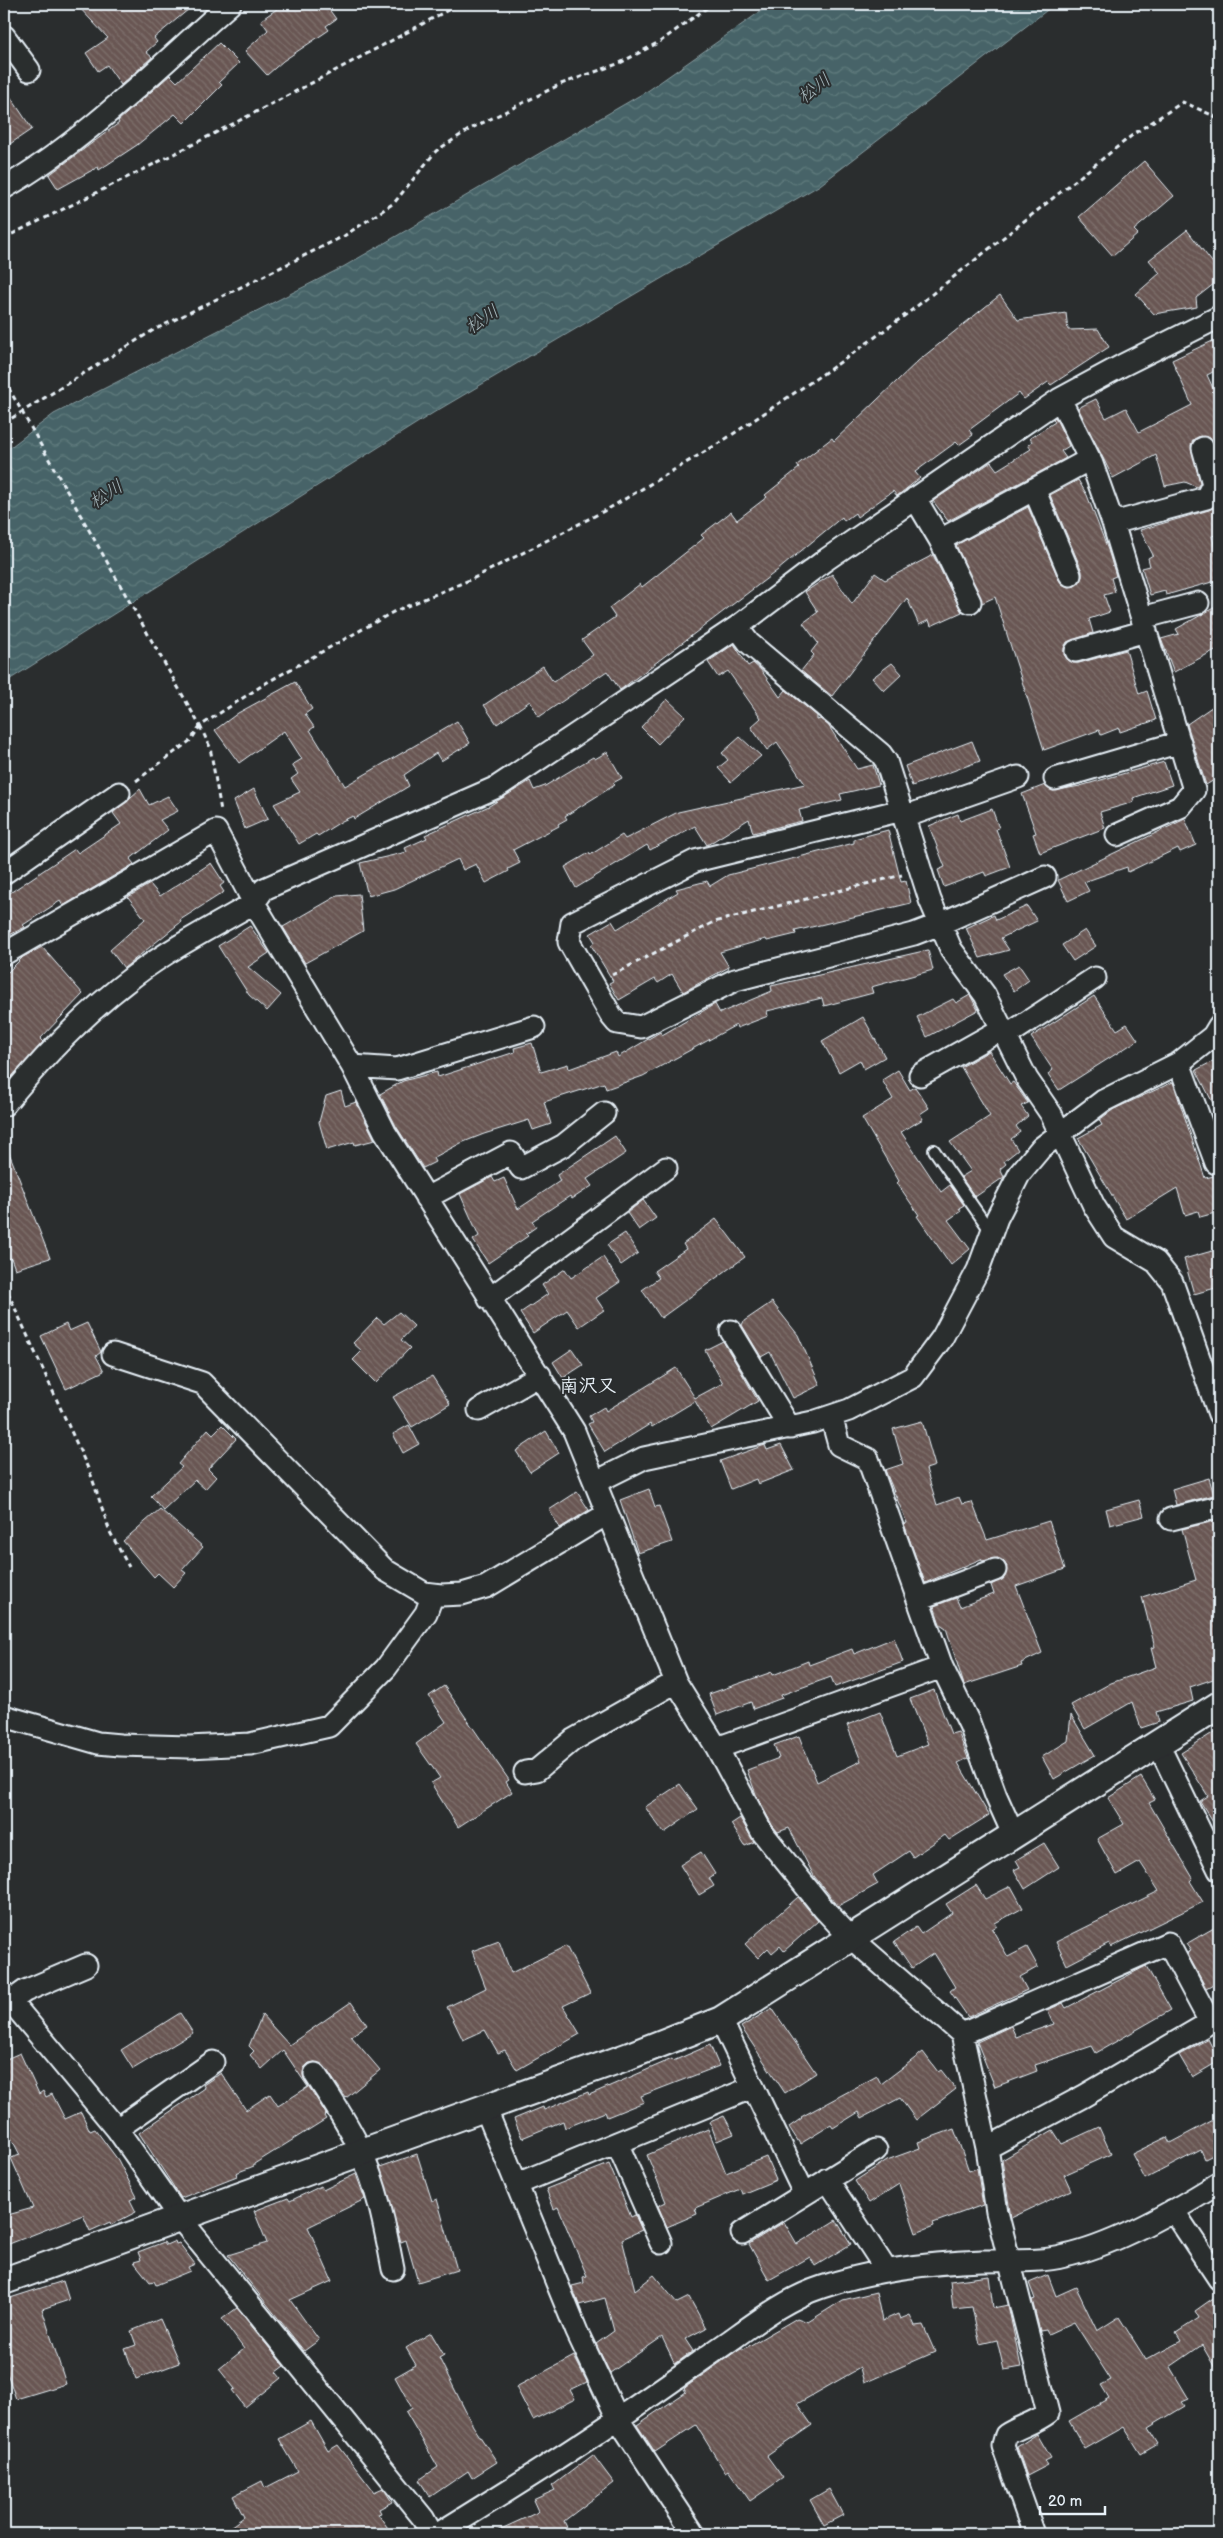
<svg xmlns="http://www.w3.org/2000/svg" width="1223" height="2538" viewBox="0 0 1223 2538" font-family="'Balsamiq Sans','Klee One',sans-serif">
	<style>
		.water { fill: url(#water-waves); stroke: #879ca1 }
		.building { fill: url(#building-back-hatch); stroke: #e8f1f8 }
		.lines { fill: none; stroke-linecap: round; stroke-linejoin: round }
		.service-casing { stroke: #e8f1f8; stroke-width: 14 }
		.minor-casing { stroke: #e8f1f8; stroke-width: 25 }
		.tertiary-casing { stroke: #e8f1f8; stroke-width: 30 }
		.path { stroke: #e8f1f8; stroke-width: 3; stroke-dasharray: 5 4; stroke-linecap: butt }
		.service { stroke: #2a2d2e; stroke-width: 10 }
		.minor { stroke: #2a2d2e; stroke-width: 21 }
		.tertiary { stroke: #2a2d2e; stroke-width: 26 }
		.path-bridge { stroke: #e8f1f8; stroke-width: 3; stroke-dasharray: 5 4; stroke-linecap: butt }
		.labels { text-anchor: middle; stroke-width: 4; stroke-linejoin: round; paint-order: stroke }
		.water-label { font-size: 18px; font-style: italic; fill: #a7b9be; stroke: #2a2d2e }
		.quarter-label { font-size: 19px; font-weight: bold; fill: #e8f1f8; stroke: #2a2d2e }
	</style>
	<defs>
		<pattern id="water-waves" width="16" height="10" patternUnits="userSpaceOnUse" patternTransform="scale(1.25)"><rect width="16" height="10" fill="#466467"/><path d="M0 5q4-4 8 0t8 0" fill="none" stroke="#617b7e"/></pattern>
		<pattern id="building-back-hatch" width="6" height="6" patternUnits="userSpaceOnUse" patternTransform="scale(1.25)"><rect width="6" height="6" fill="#695753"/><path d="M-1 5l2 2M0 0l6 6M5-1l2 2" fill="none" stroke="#7e706c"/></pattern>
	</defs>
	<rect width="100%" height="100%" fill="#2a2d2e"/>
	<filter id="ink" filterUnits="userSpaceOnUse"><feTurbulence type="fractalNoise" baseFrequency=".02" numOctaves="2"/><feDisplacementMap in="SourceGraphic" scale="10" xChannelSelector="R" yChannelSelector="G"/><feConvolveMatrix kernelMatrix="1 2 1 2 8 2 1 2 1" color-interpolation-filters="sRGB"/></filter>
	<g filter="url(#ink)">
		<path class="water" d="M771 4H1055L820 185 433 413 4 683V452L54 414 343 267 649 90Z"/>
		<path class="building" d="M76 4H195L154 38 157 42 146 52 152 57 121 85 107 65 98 71 86 53 108 38Z
			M284 4H325L336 19 326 26 329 30 283 61 267 75 245 51 268 30 261 20Z
			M219 43 239 63 219 82 222 85 184 123 175 114 137 145 99 170 98 167 58 189 49 175 119 123 118 121 170 75 177 82Z
			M4 87 32 129 4 148Z
			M1144 161 1174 196 1134 230 1138 234 1113 256 1079 217Z
			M1187 230 1219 271V280L1196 298 1197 307 1154 314 1136 294 1160 273 1149 260Z
			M1000 295 1018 320 1066 313 1068 330 1098 329 1109 347 1051 385 1048 382 1024 399 1019 393 969 430 973 435 959 445 956 442 915 472 920 478 897 496 893 491 857 517 855 513 844 521 842 517 778 570 620 690 607 671 539 717 530 701 497 724 484 705 543 666 553 682 593 655 582 640 615 617 609 608 640 584 642 587 704 538 701 535 731 512 737 520 767 497 765 495 799 468 797 465 832 438 834 441 918 361Z
			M1219 338V369L1207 375 1219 401V460L1212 439 1200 436 1194 439 1191 445 1200 483 1197 487 1185 482 1165 486 1156 455 1113 478 1078 408 1096 399 1106 418 1126 408 1139 432 1192 405 1172 360Z
			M1055 417 1069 446 1061 451 1066 458 948 521 933 501 991 462 997 470 1031 449 1028 445 1032 442 1030 438 1055 422 1053 419Z
			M1078 480 1087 495 1108 550 1116 576 1111 578 1115 592 1104 595 1110 612 1089 619 1093 633 1067 642 1064 648V655L1073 663H1079L1126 650 1139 694 1147 691 1156 720 1120 732 1119 728 1101 735 1099 730 1044 750 995 597 982 603 956 545 1028 507 1059 580 1068 587 1075 586 1082 577V571L1050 495Z
			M1219 505V534L1212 536 1219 565V580L1166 595 1165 591 1150 595 1142 568 1150 566 1148 558 1153 555 1140 530 1209 510Z
			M933 555 962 612 931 626 929 620 919 625 907 598 832 696 801 671 814 655 811 652 818 643 803 623 818 612 805 592 832 574 852 604 875 573 885 580Z
			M1219 605V648L1174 672 1161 639 1179 634 1176 629Z
			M734 644 748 666 753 663 761 670 780 697 786 690 817 716V720L820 719 828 725 857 769 873 765 879 785 840 794 842 800 799 810 802 821 753 833 749 819 707 845 695 826 650 850 647 845 576 888 565 867 589 853 590 855 622 835 625 839 678 812 805 784 777 742 767 750 751 727 761 718 728 671 718 677 708 662Z
			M892 663 902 674 884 691 872 678Z
			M295 682 312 709 305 714 314 727 310 730 345 786 457 721 470 743 441 761 436 753 404 775 409 786 354 819 353 816 342 821 318 836 316 834 299 844 274 804 300 792 291 779 298 774 292 765 302 759 284 731 239 763 215 730 238 713Z
			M667 699 685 716 658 744 641 727Z
			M1219 702V777L1206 785 1187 724Z
			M740 737 761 756 731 782 718 768 728 760 722 753Z
			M972 741 980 761 912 786 905 766Z
			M607 752 622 778 613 783 615 785 565 816 567 819 558 824 559 826 513 850 520 863 508 869 509 871 486 883 476 864 463 870 458 859 394 889 368 896 360 863 407 852 405 848 427 838 425 835 489 806 530 781 534 790 545 786 593 757 595 759Z
			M1164 762 1172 785 1133 798 1134 802 1100 812 1105 828 1040 853 1033 834 1036 833 1022 794 1045 785 1053 791 1080 786Z
			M140 789 149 805 168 796 178 811 160 820 168 830 130 859 134 864 63 906 60 901 23 925 25 927 4 938V897L75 849 78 853 121 824 113 813Z
			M254 789 268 819 245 829 234 801Z
			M992 809 999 828 996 829 1010 867 986 876 984 872 944 887 938 870 945 867 929 826 958 814 960 821Z
			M1185 819 1196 845 1180 852 1178 848 1128 872 1127 867 1084 882 1089 891 1068 901 1058 880Z
			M888 830 901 882 906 881 911 903 795 931 796 934 767 941 766 939 720 952 729 967 683 992 672 974 658 983 655 979 619 1000 609 983 613 981 591 945 595 942 590 934 612 921 617 929 678 892 676 889 707 881 710 886 728 875 854 843V839Z
			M211 863 224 883 220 886 224 892 180 920 181 922 124 968 110 950 145 919 128 897 150 884 160 896Z
			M359 894 363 931 305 963 283 927 337 896Z
			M1027 906 1037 921 1001 938 1009 950 980 958 966 928 994 915 996 920Z
			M250 926 269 953 248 967 281 995 267 1011 249 995 218 946Z
			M1085 930 1096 946 1073 961 1062 945Z
			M42 947 83 994 40 1039 43 1042 4 1086V976L23 957Z
			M928 950 933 970 871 987 873 993 824 1006 822 998 767 1011 768 1016 737 1028 736 1025 643 1076 606 1089 604 1083 544 1102 551 1124 533 1130 529 1120 484 1134 461 1143 433 1158 435 1162 423 1168 396 1126 380 1094 403 1081 437 1072 438 1077 515 1052 514 1048 532 1043 541 1072 568 1064 569 1069 616 1052 618 1057 660 1032 662 1035 715 1004 720 1013 772 991 771 986Z
			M1019 965 1029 980 1014 991 1002 974Z
			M970 995 978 1010 927 1037 917 1017 953 999 956 1003Z
			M1094 996 1117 1030 1127 1024 1138 1040 1059 1090 1048 1074 1053 1070 1031 1037Z
			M863 1017 885 1057 864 1069 860 1060 839 1072 822 1041Z
			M989 1051 1010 1084 1013 1082 1028 1103 1021 1106 1028 1116 1016 1126 1020 1132 1011 1139 1018 1150 1004 1161 1006 1164 1000 1169 1004 1177 975 1197 961 1177 971 1171 950 1142 990 1116 961 1067Z
			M1219 1058V1115L1196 1070Z
			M898 1070 910 1090 915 1087 929 1108 920 1114 923 1119 901 1132 941 1192 950 1185 964 1205 959 1208 961 1211 948 1220 970 1249 951 1265 917 1216 919 1215 897 1183 899 1181 862 1118 893 1099 882 1080Z
			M1173 1082 1205 1178 1219 1175V1212L1200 1217 1198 1211 1185 1215 1177 1188 1126 1219 1078 1138 1102 1125 1099 1120 1114 1109Z
			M341 1091 345 1106 356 1102 375 1140 355 1145 354 1142 327 1150 319 1122 326 1096Z
			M615 1136 626 1153 587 1179 592 1186 572 1199 570 1196 532 1221 536 1227 526 1234 528 1236 488 1263 473 1240 479 1236 460 1194 492 1177 495 1182 504 1178 518 1209 560 1181 557 1175Z
			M6 1145 50 1258 15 1269 11 1258 4 1260V1146Z
			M643 1200 656 1218 639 1230 627 1213Z
			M716 1219 745 1257 661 1318 642 1290 659 1278 654 1271 686 1249 683 1244Z
			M625 1233 638 1253 621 1265 607 1245Z
			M1219 1249V1287L1194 1294 1184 1259Z
			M603 1257 620 1282 596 1298 604 1310 579 1327 567 1310 533 1333 520 1313 548 1294 542 1285 565 1269 571 1278Z
			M772 1302 798 1335 820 1385 793 1398 770 1352 761 1357 742 1325 744 1321Z
			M399 1312 414 1326 401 1340 410 1348 376 1383 353 1360 362 1351 353 1343 377 1318 384 1324Z
			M87 1323 101 1352 96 1356 104 1371 66 1389 41 1336 66 1324 69 1331Z
			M723 1341 758 1401 711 1429 695 1401 652 1427 650 1424 605 1452 588 1424 592 1422 589 1416 604 1407 606 1411 676 1368 695 1398 723 1383 705 1350Z
			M572 1349 583 1365 563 1378 553 1362Z
			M432 1376 450 1404 412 1427 393 1397Z
			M922 1421 935 1466 926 1469 937 1505 959 1497 962 1504 972 1502 987 1540 1049 1521 1065 1569 1016 1586 1042 1653 1021 1663 1022 1666 964 1685 946 1628 940 1624 934 1606 956 1598 960 1607 994 1594 991 1585 1004 1578 1007 1566 998 1558 982 1561 981 1559 925 1583 904 1524 907 1523 885 1470 903 1464 893 1429Z
			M222 1425 236 1439 208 1469 216 1477 205 1489 195 1480 163 1510 151 1496 182 1467 178 1464 208 1429 213 1434Z
			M409 1425 419 1444 403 1453 393 1434Z
			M546 1431 559 1453 530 1472 516 1451Z
			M765 1445 767 1450 781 1445 794 1470 758 1484 756 1479 731 1489 720 1461Z
			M1209 1478 1214 1495 1176 1505 1172 1489Z
			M649 1489 655 1507 659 1506 672 1542 638 1553 620 1500Z
			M577 1492 589 1510 560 1528 549 1510Z
			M1139 1500 1144 1516 1110 1525 1106 1509Z
			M160 1509 203 1547 182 1570 186 1573 173 1587 158 1573 154 1577 123 1541Z
			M1219 1520V1677L1190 1687 1193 1701 1156 1712 1159 1722 1141 1728 1132 1702 1085 1729 1071 1705 1111 1683 1156 1667 1151 1648 1155 1647 1142 1597 1196 1580 1182 1529Z
			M894 1638 903 1662 835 1687 831 1677 781 1695 782 1698 753 1709 751 1702 717 1715 709 1694 772 1672 773 1675 808 1661 809 1665 852 1649 854 1654Z
			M444 1686 509 1780 506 1782 512 1792 458 1827 431 1783 440 1778 416 1744 446 1722 429 1696Z
			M934 1690 951 1734 958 1732 968 1758 958 1763 989 1815 949 1840 945 1835 913 1857 909 1851 873 1875 878 1884 838 1906 814 1876 789 1828 778 1832 772 1825 757 1797 747 1770 779 1758 774 1745 799 1736 817 1782 861 1761 847 1725 880 1712 897 1756 928 1744 910 1699Z
			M1071 1715 1095 1755 1054 1779 1042 1757 1068 1741Z
			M1219 1729V1832L1200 1801 1208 1796 1181 1753Z
			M1141 1777 1155 1800 1149 1803 1193 1878 1190 1881 1203 1902 1111 1947 1109 1943 1067 1965 1056 1942 1159 1891 1140 1862 1117 1875 1097 1839 1124 1824 1108 1798Z
			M680 1784 698 1809 664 1833 645 1807Z
			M740 1818 754 1842 745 1846 731 1824Z
			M1044 1843 1059 1867 1025 1889 1014 1870 1020 1867 1016 1860Z
			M701 1852 715 1874 709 1878 714 1886 699 1895 680 1865Z
			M976 1885 985 1899 1011 1886 1023 1908 995 1923 997 1926 992 1929 1008 1957 1027 1947 1038 1967 1020 1977 1027 1990 968 2017 950 1991 955 1987 934 1953 912 1968 894 1942 916 1927 921 1934 952 1913 946 1904Z
			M798 1897 818 1921 784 1951 780 1946 772 1953 768 1948 758 1958 745 1944Z
			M1219 1925V1981L1206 1988 1187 1953 1191 1951 1186 1944Z
			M499 1941 511 1973 566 1946 590 1993 563 2006 580 2034 517 2070 505 2050 498 2053 485 2030 463 2040 447 2007 486 1988 472 1951Z
			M1146 1966 1171 2010 1096 2053 1092 2046 1035 2065 1037 2071 995 2087 977 2042 1011 2026 1016 2037 1054 2024 1048 2010 1063 2003 1066 2008Z
			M351 2002 367 2025 351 2036 380 2070 346 2098 325 2067 315 2062 309 2063 304 2068 303 2075 326 2114 324 2116 326 2119 254 2164V2166L236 2173 237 2176 181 2198 139 2133 205 2088 203 2085 221 2073 246 2110 270 2094 278 2106 308 2087 283 2050 262 2069 250 2055 254 2051 249 2046 262 2015 289 2045Z
			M772 2008 816 2073 785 2093 741 2027Z
			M180 2013 193 2033 133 2069 121 2050Z
			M1208 2039 1219 2061 1192 2077 1179 2055Z
			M710 2045 719 2066 641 2096 644 2102 607 2117 605 2112 565 2128 563 2121 522 2138 514 2119 543 2107 544 2110 588 2092 589 2095 672 2059 673 2061Z
			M923 2052 938 2072 941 2070 956 2089 916 2120 900 2098 862 2118 859 2112 833 2128 831 2125 800 2144 789 2127 802 2118 801 2117 877 2076 881 2084Z
			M20 2053 39 2094 43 2091 46 2097 52 2094 65 2119 81 2112 90 2131 95 2129 118 2160 137 2197 130 2200 136 2212 111 2225 110 2222 90 2231 83 2215 4 2246V2216L33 2208 11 2158 20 2155 4 2124V2060Z
			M724 2116 734 2134 717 2141 710 2122Z
			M1219 2117V2152L1205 2159 1201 2150 1145 2179 1132 2154 1167 2137 1170 2143Z
			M1099 2127 1111 2154 1064 2175 1071 2190 1011 2218 1002 2160 1053 2130 1062 2144Z
			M708 2129 726 2173 766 2157 776 2180 742 2194 740 2189 695 2208 697 2214 667 2227 658 2206 666 2202 647 2155Z
			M954 2129 969 2171 977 2168 983 2205 933 2223 934 2226 916 2233 899 2184 869 2203 855 2181 887 2160 920 2148 918 2142Z
			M417 2154 432 2201 437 2199 457 2270 418 2282 406 2240 401 2242 380 2167Z
			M609 2164 631 2217 635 2215 642 2230 622 2239 635 2290 654 2275 677 2303 689 2297 706 2328 685 2339 693 2351 675 2364 662 2337 610 2373 596 2344 614 2331 605 2298 579 2305 572 2286 584 2283 583 2277 587 2276 558 2207 554 2209 546 2189Z
			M356 2174 365 2199 308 2227 332 2281 290 2300 319 2340 304 2351 228 2255 267 2243 254 2211 288 2198 290 2201 321 2186 323 2190Z
			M836 2220 851 2244 815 2266 810 2257 769 2280 749 2244 784 2222 797 2244Z
			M175 2241 176 2244 179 2243 195 2264 188 2267 190 2271 156 2285 154 2281 150 2282 134 2262 141 2260 138 2252 164 2242 166 2245Z
			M1048 2275 1056 2296 1076 2287 1097 2331 1119 2317 1146 2360 1181 2341 1176 2333 1199 2318 1195 2311 1219 2294V2375L1202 2345 1170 2367 1189 2399 1182 2402 1185 2406 1148 2428 1158 2444 1141 2454 1124 2427 1085 2449 1069 2421 1109 2398 1101 2385 1111 2380 1074 2322 1048 2334 1046 2330 1040 2331 1032 2300 1035 2299 1029 2283Z
			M989 2276 993 2308 1008 2305 1021 2367 1004 2370 997 2340 980 2344 972 2307 953 2309 950 2281Z
			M63 2281 69 2300 42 2309 66 2384 16 2399 4 2364V2300Z
			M876 2292 882 2321 898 2314 900 2319 910 2315 915 2326 923 2325 935 2352 864 2383 860 2368 797 2404 812 2425 767 2456 783 2478 750 2501 728 2470 725 2472 696 2425 655 2452 637 2425 686 2392 684 2389 686 2387 742 2347V2350L797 2318 808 2322 843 2300Z
			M237 2308 284 2366 276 2372 281 2378 245 2407 232 2390 235 2389 219 2369 244 2349 222 2319Z
			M160 2319 179 2363 136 2379 125 2349 136 2345 131 2331Z
			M431 2333 444 2355 439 2358 473 2426 497 2462 472 2478 468 2471 430 2497 419 2480 438 2467 406 2412 412 2408 395 2377 416 2365 406 2348Z
			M574 2356 587 2382 570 2390 575 2399 533 2420 516 2387Z
			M311 2421 328 2451 338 2445 374 2492 383 2488 387 2494 392 2502 379 2509 381 2513 378 2514 392 2534H220L244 2517 233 2496 262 2481 265 2488 298 2471 279 2439Z
			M1037 2434 1051 2458 1045 2461 1048 2465 1027 2476 1017 2447Z
			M593 2455 614 2483 564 2521 570 2534H490L536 2513 538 2511 533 2500 555 2490 552 2486Z
			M829 2489 843 2515 824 2525 810 2500Z"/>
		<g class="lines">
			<g class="service-casing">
				<path id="service" d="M934 1150 991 1232"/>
			</g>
			<g class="minor-casing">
				<path id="minor" d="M4 36 29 70
					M4 188C86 141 159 66 230 4
					M1060 399 1092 464 1113 523 1194 790 1180 807 1117 835
					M1034 489 1070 575
					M915 498 940 540 1090 459
					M1113 523 1206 498 1213 484 1203 448
					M940 540 970 602
					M1142 618 1198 603
					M737 627 749 643 881 754 886 761 930 900 951 949 985 995 1027 1079 1051 1114 1094 1206 1114 1237 1156 1262 1172 1282 1219 1414
					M1076 651 1146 631
					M1055 779 1180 742
					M902 810 695 861 572 923 569 942 612 1017 617 1023 641 1027 735 980 914 934 940 924 1045 877
					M904 817 1018 777
					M4 873 119 793
					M4 954 216 831 254 903 352 1066 385 1132 574 1431 676 1682 717 1748 762 1832 823 1908 850 1937 962 2034 987 2148 997 2212 1048 2413C1035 2423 1020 2426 1006 2435L1003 2446 1034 2534
					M1006 1036 1095 978
					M1179 1063 1216 1163
					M352 1066 397 1069 534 1027
					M920 1075 1002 1029
					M4 1105C42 1058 85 1013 134 976 171 948 214 926 254 903L264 889 497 787 737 627 824 561 1060 399 1123 365 1219 317
					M426 1198 511 1153 521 1168 564 1145 604 1113
					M489 1299 666 1168
					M731 1331 790 1428
					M113 1354 202 1383 385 1570 424 1593 441 1595 462 1594 486 1587 607 1514
					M479 1410 540 1375
					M831 1416 839 1445 868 1459 942 1667 970 1725 996 1796 1014 1836
					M596 1482 644 1458 813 1422 849 1410 913 1377 942 1338 978 1270 997 1218 1020 1173 1041 1148 1103 1101 1179 1063 1213 1036 1219 1026
					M1171 1519 1219 1507
					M918 1599 995 1570
					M4 1716 98 1743 120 1745 189 1747 250 1744 329 1726 386 1668 426 1613 433 1594
					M1158 1744 1219 1870
					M717 1748 942 1667
					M525 1772 537 1770 573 1740 676 1682
					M4 1993 117 2129 179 2217 423 2518 432 2534
					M11 2001 25 1991 86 1965
					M721 2020 804 2193
					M962 2034 1168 1943 1210 2022
					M315 2074C331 2099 348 2123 360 2150 378 2188 385 2228 393 2269
					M485 2107 577 2332 618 2419 694 2534
					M117 2129 213 2062
					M617 2143 661 2243
					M987 2148 1084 2096 1219 2017
					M827 2179 887 2271
					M517 2184 751 2088
					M1173 2210 1219 2279
					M742 2233 876 2150
					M438 2534C509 2490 580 2446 648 2398 676 2379 703 2359 731 2340 759 2320 788 2298 822 2287 872 2270 929 2263 982 2261 1009 2260 1038 2263 1065 2256 1115 2245 1176 2210 1219 2183"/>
			</g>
			<g class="tertiary-casing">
				<path id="tertiary" d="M4 2281 629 2056 721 2020 1219 1705"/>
			</g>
			<path class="path" d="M4 238C157 164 309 86 459 4
				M4 423 152 331 344 236 394 203 436 151 470 129 561 84 620 63 661 41 712 4
				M200 726 210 747 221 811
				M136 781 191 740 200 726 266 683 395 611 472 579 608 509 721 442 848 357 912 310 1135 133 1183 102 1214 116 1219 121
				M612 975 714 922 902 875
				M4 1284 91 1475 110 1532 129 1567"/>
			<use href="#service" class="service"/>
			<use href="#minor" class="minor"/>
			<use href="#tertiary" class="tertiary"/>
			<path class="path-bridge" d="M4 380 200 726"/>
		</g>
	</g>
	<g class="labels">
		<g class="water-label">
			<text transform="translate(814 88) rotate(-38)" y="6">松川</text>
			<text transform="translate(482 319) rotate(-34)" y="6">松川</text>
			<text transform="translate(106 494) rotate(-33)" y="6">松川</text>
		</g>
		<g class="quarter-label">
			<text x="588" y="1392">南沢又</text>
		</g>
	</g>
	<rect width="1223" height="2538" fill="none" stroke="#2a2d2e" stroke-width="20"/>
	<rect x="10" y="10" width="1203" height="2518" fill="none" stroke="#e8f1f8" stroke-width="2" filter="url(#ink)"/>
	<path d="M1040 2506v8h65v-8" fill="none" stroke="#e8f1f8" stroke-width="2.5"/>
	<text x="1048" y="2506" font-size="15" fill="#e8f1f8" stroke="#2a2d2e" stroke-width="4" paint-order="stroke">20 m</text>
</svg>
